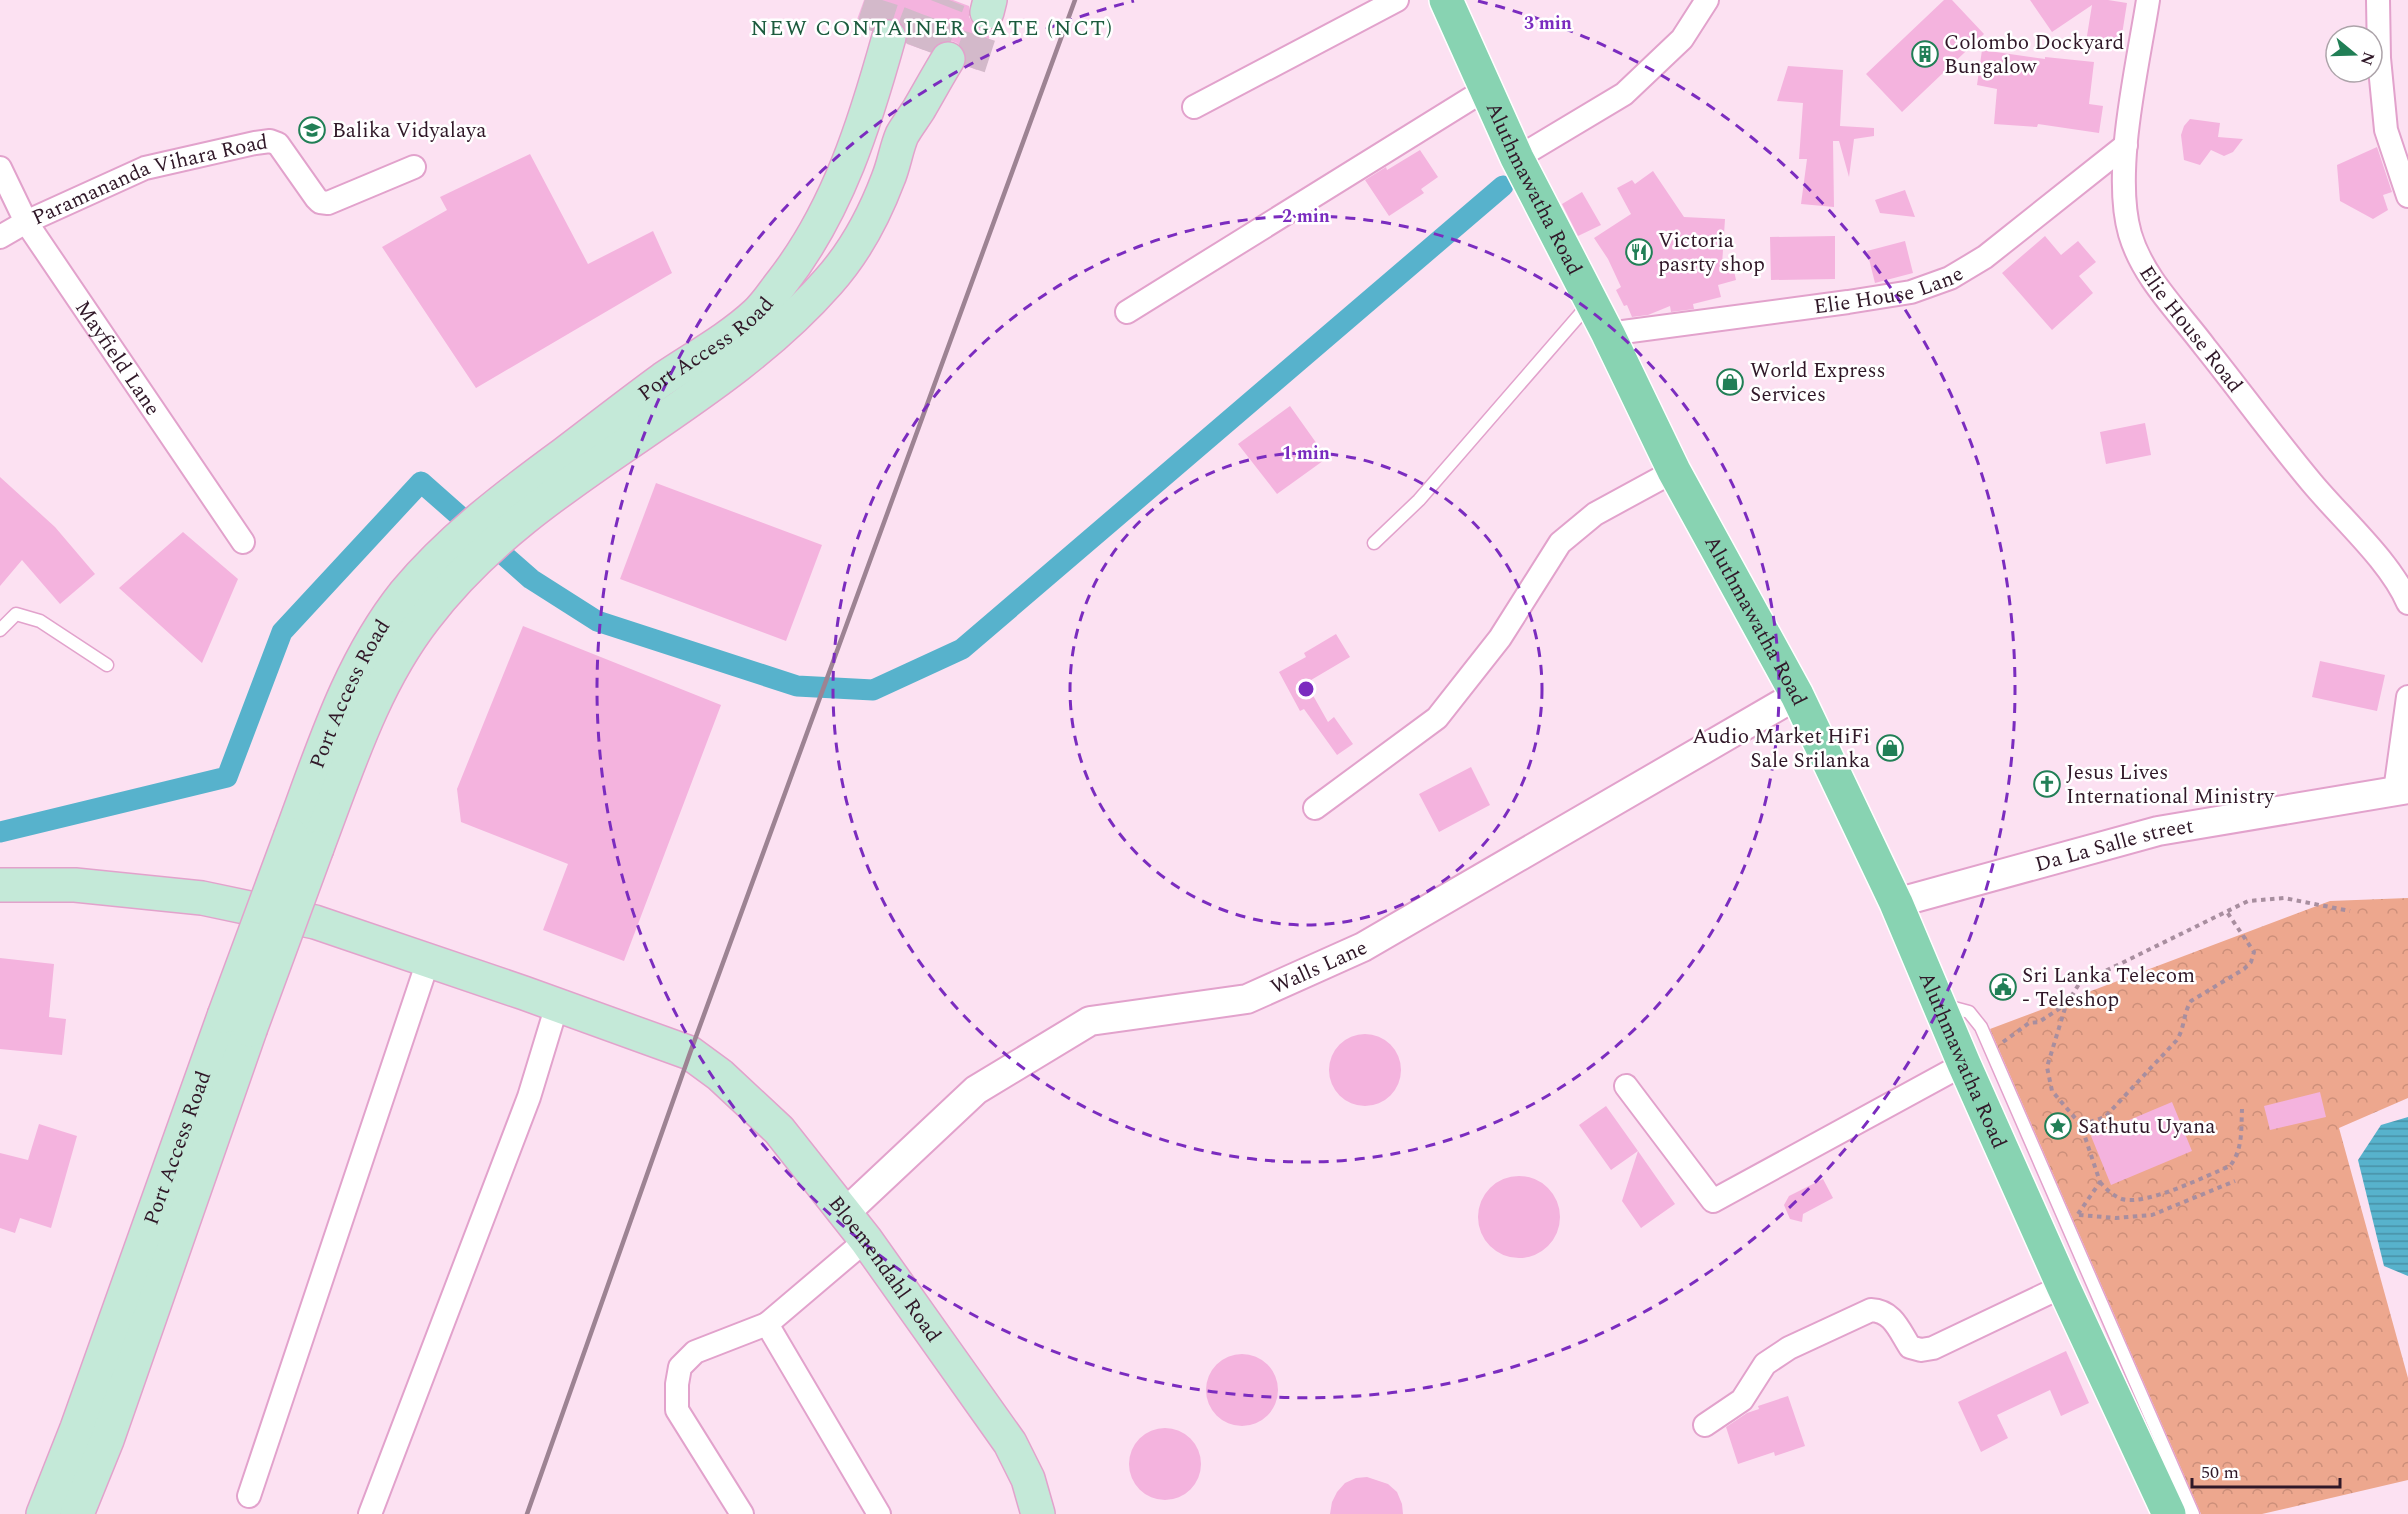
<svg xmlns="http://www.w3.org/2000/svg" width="2408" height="1514" viewBox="0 0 2408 1514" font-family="Spectral,serif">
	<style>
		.forest { fill: url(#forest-crowns) }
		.water { fill: url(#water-rules) }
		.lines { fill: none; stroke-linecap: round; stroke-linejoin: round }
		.canal { stroke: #57b2cc; stroke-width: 21 }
		.building { fill: #f4b3de }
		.secondary-tunnel { stroke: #d3b9ca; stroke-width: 33; stroke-dasharray: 33 16; stroke-linecap: butt }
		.service-casing { stroke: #e2a2cc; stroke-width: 15 }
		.minor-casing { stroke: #e2a2cc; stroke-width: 26 }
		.tertiary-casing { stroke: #e2a2cc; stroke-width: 32 }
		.secondary-casing { stroke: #e2a2cc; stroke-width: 36 }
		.primary-casing { stroke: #fff; stroke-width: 36 }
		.path { stroke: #a88e9f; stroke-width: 4; stroke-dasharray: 4.5 4.5; stroke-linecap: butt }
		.service { stroke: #fff; stroke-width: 12 }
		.minor { stroke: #fff; stroke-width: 22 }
		.tertiary { stroke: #fff; stroke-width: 28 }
		.secondary { stroke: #c4e9d8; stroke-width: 33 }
		.primary { stroke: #88d3b2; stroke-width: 33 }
		.rail { stroke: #9d8393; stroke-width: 4.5 }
		.secondary-bridge-casing { stroke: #e2a2cc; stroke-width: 36; stroke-linecap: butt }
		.secondary-bridge { stroke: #c4e9d8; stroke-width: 33 }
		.ring { fill: none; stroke: #7b2cbf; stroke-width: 3; stroke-dasharray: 10 8 }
		.labels { text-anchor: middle; stroke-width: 5; stroke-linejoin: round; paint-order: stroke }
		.poi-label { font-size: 21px; fill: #301828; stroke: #fff; text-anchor: start }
		.street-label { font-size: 21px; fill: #301828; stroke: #fff }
		.neighbourhood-label { font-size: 22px; letter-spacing: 1.5px; fill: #1c5b3e; stroke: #fff }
		.centre { fill: #7b2cbf; stroke: #fff; stroke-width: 3 }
		.ring-label { font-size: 18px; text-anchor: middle; font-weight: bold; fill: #7b2cbf; stroke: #fff; stroke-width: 5; stroke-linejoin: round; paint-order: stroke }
	</style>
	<defs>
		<pattern id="forest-crowns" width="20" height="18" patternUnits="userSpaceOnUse" patternTransform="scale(1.5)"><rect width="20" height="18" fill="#eda78e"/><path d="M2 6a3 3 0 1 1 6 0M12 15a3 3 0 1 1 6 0" fill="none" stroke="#cc8f7a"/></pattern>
		<pattern id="water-rules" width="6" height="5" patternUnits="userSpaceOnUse" patternTransform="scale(1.5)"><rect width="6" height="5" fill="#57b2cc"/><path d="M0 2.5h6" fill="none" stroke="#4890a6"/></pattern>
	</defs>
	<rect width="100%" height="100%" fill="#fce1f2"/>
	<path class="forest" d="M2408 898V1098L2339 1128 2408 1378V1480L2262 1514H2201L1990 1029 2330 901Z"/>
	<path class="water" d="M2408 1117V1276L2384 1266 2358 1160 2381 1125Z"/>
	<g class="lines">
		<path class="canal" d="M0 832 227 777 282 632 421 482 531 579 597 621 797 686 873 690 962 649 1503 186"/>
	</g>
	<path class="building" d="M864 0H953L969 6V17L974 25 982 30H992L977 70 965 65 967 59 965 51 957 43 949 40 940 42 930 52 907 44V32L902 24 895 19H884L876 23 872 31 855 25Z
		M1944 0H1952L1984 34 1902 112 1866 74Z
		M2030 0H2108L2127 3 2120 47 2086 42 2092 5 2052 32Z
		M1982 50 2045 59V57L2094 62 2089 104 2103 106 2099 133 2038 124 2037 127 1994 124 1997 89 1977 85Z
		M1788 66 1843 70 1840 126 1874 128V136L1854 139 1849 177 1839 141H1833L1834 207 1801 204 1807 159H1799L1803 103 1777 101Z
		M2190 119 2220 123 2218 137 2243 139 2233 152 2224 156 2211 150 2200 165 2184 160 2181 135 2184 126Z
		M2377 147 2392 192 2383 195 2388 210 2373 219 2340 201 2337 165Z
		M1420 150 1438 177 1421 189 1424 193 1389 216 1365 180 1386 167 1387 170Z
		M530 154 588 264 653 231 672 273 476 388 382 247 447 210 440 197Z
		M1653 171 1684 217 1725 219 1722 265 1732 262 1736 280 1718 285 1721 297 1693 304 1694 309 1671 312 1670 306 1648 315 1632 317 1627 305 1624 306 1616 290 1621 287 1608 259 1594 238 1631 214 1617 188 1632 180 1635 184Z
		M1905 190 1915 217 1880 213 1875 200Z
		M1582 192 1601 225 1578 236 1562 204Z
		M1835 236V279L1771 280 1770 237Z
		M2045 236 2061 255 2078 241 2096 262 2079 276 2093 293 2052 330 2002 273Z
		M1905 241 1913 273 1875 283 1867 251Z
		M1290 406 1327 458 1277 494 1238 444Z
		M2145 423 2151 455 2106 464 2100 432Z
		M0 477 55 527 95 574 60 604 22 560 0 586Z
		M656 483 822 545 786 641 620 579Z
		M183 532 238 579 202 663 119 588Z
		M523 626 721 705 624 961 543 930 568 864 461 822 457 789Z
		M1336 634 1350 657 1306 683 1328 722 1334 717 1353 744 1337 755 1304 709 1300 711 1279 672 1306 657 1304 653Z
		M2320 661 2385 675 2377 711 2312 697Z
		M1471 767 1490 805 1439 832 1419 794Z
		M0 958 54 964 49 1017 66 1019 62 1055 0 1049Z
		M1329 1070a36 36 0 1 1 72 0a36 36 0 1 1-72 0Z
		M2320 1092 2326 1117 2270 1130 2264 1106Z
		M2172 1102 2192 1151 2111 1185 2091 1136Z
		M1606 1106 1638 1151 1611 1170 1579 1125Z
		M39 1124 77 1136 51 1228 20 1218 15 1233 0 1228V1153L28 1160Z
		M1638 1151 1675 1204 1641 1228 1622 1201Z
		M1478 1217a41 41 0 1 1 82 0a41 41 0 1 1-82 0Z
		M1823 1179 1833 1198 1803 1214 1802 1222 1790 1219 1784 1205 1789 1196Z
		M2066 1351 2089 1403 2061 1416 2050 1390 1997 1415 2008 1438 1981 1452 1958 1402Z
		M1206 1390a36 36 0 1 1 72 0a36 36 0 1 1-72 0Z
		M1788 1396 1805 1446 1775 1456 1774 1452 1738 1464 1726 1427 1747 1413 1759 1409 1758 1406Z
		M1129 1464a36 36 0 1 1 72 0a36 36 0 1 1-72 0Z
		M1367 1477 1388 1484 1397 1492 1402 1504 1403 1514H1330L1332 1502 1337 1492 1345 1483 1356 1478Z"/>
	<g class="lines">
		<path class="secondary-tunnel" d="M872 31 882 0
			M908 44 925 0
			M929 52 949 0
			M969 67 987 12"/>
		<g class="service-casing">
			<path id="service" d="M1374 543 1419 500 1589 304
				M0 630 16 614 40 621 107 665
				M1943 1005 1969 1012 1981 1027 2193 1514"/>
		</g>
		<g class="minor-casing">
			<g id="minor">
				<path id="s1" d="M2148 0C2138 65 2112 172 2130 234 2143 278 2178 311 2205 347 2241 392 2275 439 2312 483 2342 519 2390 561 2408 603"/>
				<path d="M2378 0 2379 58 2386 130 2408 196"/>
				<path d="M1194 107 1397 0"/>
				<path d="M1517 158 1624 94 1682 39 1707 0"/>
				<path id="s2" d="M0 168 26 222 243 542"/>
				<path id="s3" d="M0 237 26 222 145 168 255 143 270 141 278 144 316 198 320 202 328 203 414 167"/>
				<path d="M1127 312 1486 89"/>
				<path id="s4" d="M1608 334 1848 302 1911 292 1950 278 1985 257 2126 145"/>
				<path d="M2395 791 2408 697"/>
				<path d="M1315 808 1437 718 1500 638 1560 543 1595 514 1674 471"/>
				<path d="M1626 1086 1713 1201 1964 1064"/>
				<path d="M866 1240 767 1324 879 1514"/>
				<path d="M1705 1425 1742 1400 1765 1364 1789 1348 1871 1310C1893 1311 1899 1330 1910 1347L1921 1350 1933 1348 2063 1286"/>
				<path d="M249 1496 428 961"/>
				<path d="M370 1514 529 1097 557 1005"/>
				<path d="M742 1514 677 1410V1384L680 1367 695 1352 767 1324"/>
			</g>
		</g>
		<g class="tertiary-casing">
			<g id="tertiary">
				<path id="s5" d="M1896 903 2158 831 2408 789"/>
				<path id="s6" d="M845 1213 976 1090 1090 1021 1247 999 1363 947 1797 695"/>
			</g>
		</g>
		<g class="secondary-casing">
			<g id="secondary">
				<path d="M987 12 990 0"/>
				<path id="s7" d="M291 835C322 752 349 663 405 593 450 539 508 495 564 454 597 429 630 403 663 379 694 358 729 339 756 314 766 305 774 292 782 282 838 210 865 123 889 37"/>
				<path d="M317 848C347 769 373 685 425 618 532 476 711 415 828 282 854 253 874 216 888 179 894 165 896 149 902 135 907 126 914 117 919 109 929 92 938 75 948 59"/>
				<path id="s8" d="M0 885H75L202 898 315 922 524 993 690 1053 720 1075 779 1130 866 1240 1010 1443 1028 1479 1038 1514"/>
				<path id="s9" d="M43 1514 77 1428 224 1016"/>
				<path d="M77 1514 107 1440 250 1030"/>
			</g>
		</g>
		<g class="primary-casing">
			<g id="primary">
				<path id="s10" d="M1446 0 1517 158 1608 334 1674 471 1797 695 1896 903 1964 1064 2063 1286 2169 1514"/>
			</g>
		</g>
		<path class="path" d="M2003 1042 2029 1023 2039 1022 2065 1005
			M2081 1125 2105 1117 2176 1041C2185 1029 2183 1013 2191 1001L2244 969 2251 962 2254 952 2227 912
			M2100 1182C2106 1189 2113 1196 2122 1199 2146 1206 2206 1176 2230 1166 2243 1149 2241 1130 2242 1109
			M2078 1214 2100 1182 2081 1125 2052 1091 2047 1067 2066 1005 2079 984 2248 901 2284 898 2350 911
			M2079 1215 2116 1218 2152 1215 2235 1181"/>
		<use href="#service" class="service"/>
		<use href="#minor" class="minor"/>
		<use href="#tertiary" class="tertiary"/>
		<use href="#secondary" class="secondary"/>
		<use href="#primary" class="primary"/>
		<path class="rail" d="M527 1514 690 1053 1075 0"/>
		<g class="secondary-bridge-casing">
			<path id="secondary-bridge" d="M224 1016 291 835
				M250 1030 317 848"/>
		</g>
		<use href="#secondary-bridge" class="secondary-bridge"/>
	</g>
	<g class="ring">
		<circle cx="1306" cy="689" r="236"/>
		<circle cx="1306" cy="689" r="473"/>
		<path d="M1478 1A709 709 0 1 1 1134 1"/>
	</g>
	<defs>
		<g id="building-ring" transform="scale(1.35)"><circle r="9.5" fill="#fff" stroke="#217f56" stroke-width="1.5"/><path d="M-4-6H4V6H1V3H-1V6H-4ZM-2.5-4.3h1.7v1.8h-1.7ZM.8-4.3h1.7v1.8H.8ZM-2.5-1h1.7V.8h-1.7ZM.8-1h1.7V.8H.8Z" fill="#217f56"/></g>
		<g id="school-ring" transform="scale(1.35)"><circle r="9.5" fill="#fff" stroke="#217f56" stroke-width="1.5"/><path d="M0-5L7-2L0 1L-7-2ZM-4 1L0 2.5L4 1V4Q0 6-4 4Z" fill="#217f56"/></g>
		<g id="restaurant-ring" transform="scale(1.35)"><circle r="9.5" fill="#fff" stroke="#217f56" stroke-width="1.5"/><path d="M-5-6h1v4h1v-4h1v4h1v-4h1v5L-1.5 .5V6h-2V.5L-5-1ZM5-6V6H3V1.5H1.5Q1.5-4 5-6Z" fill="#217f56"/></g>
		<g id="shop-ring" transform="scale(1.35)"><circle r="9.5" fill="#fff" stroke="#217f56" stroke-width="1.5"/><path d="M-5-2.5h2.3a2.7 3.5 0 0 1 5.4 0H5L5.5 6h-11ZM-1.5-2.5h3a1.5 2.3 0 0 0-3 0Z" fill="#217f56"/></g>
		<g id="church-ring" transform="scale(1.35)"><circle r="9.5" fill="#fff" stroke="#217f56" stroke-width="1.5"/><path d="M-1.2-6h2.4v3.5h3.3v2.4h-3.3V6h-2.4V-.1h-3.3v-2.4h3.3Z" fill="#217f56"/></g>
		<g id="civic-ring" transform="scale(1.35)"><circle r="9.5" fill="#fff" stroke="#217f56" stroke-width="1.5"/><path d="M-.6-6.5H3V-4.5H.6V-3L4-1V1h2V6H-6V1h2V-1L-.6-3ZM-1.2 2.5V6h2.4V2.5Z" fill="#217f56"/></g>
		<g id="sight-ring" transform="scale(1.35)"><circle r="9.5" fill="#fff" stroke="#217f56" stroke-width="1.5"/><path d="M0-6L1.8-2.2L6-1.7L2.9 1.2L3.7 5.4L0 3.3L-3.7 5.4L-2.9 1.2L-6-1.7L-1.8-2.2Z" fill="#217f56"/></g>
	</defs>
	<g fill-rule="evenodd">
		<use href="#building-ring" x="1925" y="54"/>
		<use href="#school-ring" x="312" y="130"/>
		<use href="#restaurant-ring" x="1639" y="252"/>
		<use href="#shop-ring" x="1730" y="382"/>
		<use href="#shop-ring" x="1890" y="748"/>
		<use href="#church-ring" x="2047" y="784"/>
		<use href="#civic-ring" x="2003" y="987"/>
		<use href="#sight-ring" x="2058" y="1126"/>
	</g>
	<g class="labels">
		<g class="poi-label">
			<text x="1944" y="49">Colombo Dockyard<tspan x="1944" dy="24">Bungalow</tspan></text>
			<text x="332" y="137">Balika Vidyalaya</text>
			<text x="1658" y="247">Victoria<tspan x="1658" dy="24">pasrty shop</tspan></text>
			<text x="1750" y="377">World Express<tspan x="1750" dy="24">Services</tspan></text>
			<text x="1870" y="743" text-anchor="end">Audio Market HiFi<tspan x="1870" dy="24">Sale Srilanka</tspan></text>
			<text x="2066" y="779">Jesus Lives<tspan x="2066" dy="24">International Ministry</tspan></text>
			<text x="2022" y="982">Sri Lanka Telecom<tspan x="2022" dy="24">- Teleshop</tspan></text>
			<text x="2078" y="1133">Sathutu Uyana</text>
		</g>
		<g class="street-label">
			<text dy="7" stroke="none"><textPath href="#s3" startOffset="162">Paramananda Vihara Road</textPath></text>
			<text dy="7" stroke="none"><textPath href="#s10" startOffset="208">Aluthmawatha Road</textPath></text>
			<text dy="7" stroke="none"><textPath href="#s4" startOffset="284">Elie House Lane</textPath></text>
			<text dy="7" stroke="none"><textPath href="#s1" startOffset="350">Elie House Road</textPath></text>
			<text dy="7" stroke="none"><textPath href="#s7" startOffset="657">Port Access Road</textPath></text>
			<text dy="7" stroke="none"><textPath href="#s2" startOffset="224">Mayfield Lane</textPath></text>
			<text dy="7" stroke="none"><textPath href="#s10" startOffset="694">Aluthmawatha Road</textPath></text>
			<text dy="7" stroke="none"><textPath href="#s7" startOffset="153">Port Access Road</textPath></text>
			<text dy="7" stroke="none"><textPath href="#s5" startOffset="226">Da La Salle street</textPath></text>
			<text dy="7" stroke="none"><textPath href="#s6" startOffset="550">Walls Lane</textPath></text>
			<text dy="7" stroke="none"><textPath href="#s10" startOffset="1180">Aluthmawatha Road</textPath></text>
			<text dy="7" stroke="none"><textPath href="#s9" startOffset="390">Port Access Road</textPath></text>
			<text dy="7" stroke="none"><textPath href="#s8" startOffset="1008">Bloemendahl Road</textPath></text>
		</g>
		<g class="neighbourhood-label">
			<text x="932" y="35">NEW CONTAINER GATE (NCT)</text>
		</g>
	</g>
	<circle cx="1306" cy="689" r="9" class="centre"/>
	<g class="ring-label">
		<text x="1548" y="29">3 min</text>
		<text x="1306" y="222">2 min</text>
		<text x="1306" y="459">1 min</text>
	</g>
	<g transform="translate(2354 54) rotate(109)"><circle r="28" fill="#ffffff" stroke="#aca3a9" stroke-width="1.5"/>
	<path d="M0-4.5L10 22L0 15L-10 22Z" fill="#217f56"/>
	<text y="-9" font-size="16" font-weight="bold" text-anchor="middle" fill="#301828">N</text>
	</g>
	<path d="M2192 1478v9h148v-9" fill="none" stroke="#301828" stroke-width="3"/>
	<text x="2201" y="1478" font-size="18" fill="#301828" stroke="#ffffff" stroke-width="4.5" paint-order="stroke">50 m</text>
</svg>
